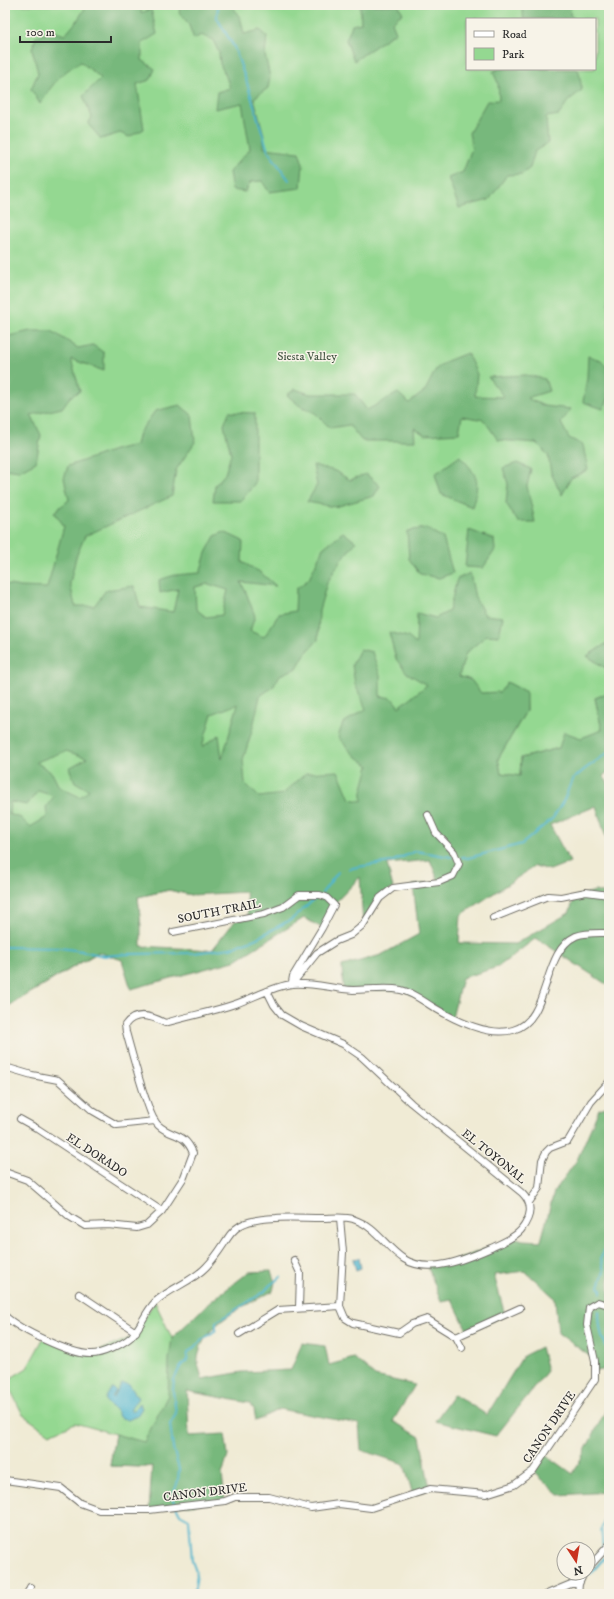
<svg xmlns="http://www.w3.org/2000/svg" width="614" height="1599" viewBox="0 0 614 1599" font-family="'IM FELL DW Pica',serif">
	<style>
		.green { fill: #94d891; stroke: #60825e; fill-rule: evenodd }
		.forest { fill: #77b87b; stroke: #517253; fill-rule: evenodd }
		.water { fill: #50b6cf; stroke: #3e707d }
		.lines { fill: none; stroke-linecap: round; stroke-linejoin: round }
		.stream { stroke: #50b6cf; stroke-width: 2 }
		.street-casing { stroke: #706e66; stroke-width: 8 }
		.street { stroke: #fff; stroke-width: 6 }
		.labels { text-anchor: middle; stroke-width: 3; stroke-linejoin: round; paint-order: stroke }
		.park-label { font-size: 12px; fill: #455644; stroke: #f7f3e8 }
		.street-label { font-size: 12px; fill: #2b2b2b; stroke: #f7f3e8 }
	</style>
	<rect width="100%" height="100%" fill="#f7f3e8"/>
	<filter id="ink" filterUnits="userSpaceOnUse"><feTurbulence type="fractalNoise" baseFrequency=".025" numOctaves="2"/><feDisplacementMap in="SourceGraphic" scale="8" xChannelSelector="R" yChannelSelector="G"/><feConvolveMatrix kernelMatrix="1 2 1 2 8 2 1 2 1" color-interpolation-filters="sRGB"/></filter>
	<filter id="wash" filterUnits="userSpaceOnUse"><feTurbulence type="fractalNoise" baseFrequency=".012" numOctaves="4" result="noise"/><feDisplacementMap in="SourceGraphic" scale="16" xChannelSelector="R" yChannelSelector="G"/><feGaussianBlur stdDeviation="0.9" result="paint"/><feColorMatrix in="noise" values="0 0 0 0 0 0 0 0 0 0 0 0 0 0 0 0 0 1.4 0 .05"/><feComposite in="paint" operator="in"/></filter>
	<g filter="url(#wash)">
		<rect width="100%" height="100%" fill="#f0ebd5"/>
		<path class="green" d="M5 5H609V642L587 656 609 670V693L595 698 602 730 559 748 521 758 520 776 501 773 498 759 526 711 525 693 362 801 191 895 169 890 138 897 141 927 5 1008ZM467 19H595V69H467Z
			M155 1302 172 1338 191 1458 144 1467 110 1466 115 1434 75 1423 50 1434 23 1415 6 1381 27 1368 43 1339 91 1354 130 1338Z"/>
		<path class="forest" d="M87 5H142L141 13 151 9 157 34 142 43V60L155 69 150 80 137 84 144 129 129 137 120 133 101 139 88 124 92 117 83 96 101 78 81 62C61 72 52 85 40 104L31 89 38 73 32 49 36 37 52 31 65 35 77 21Z
			M181 5H232L241 20 244 34 260 30 267 36 265 55 270 77 268 88 254 98 264 135V148L299 152 303 164 301 188 269 192 262 181 251 182 245 192 232 190 229 172 250 149 242 103 215 109 217 92 230 88 225 74 220 64 219 53 213 40 201 35 194 39 188 23 179 12Z
			M360 5H398L403 13 392 22 396 32 354 61 346 40 352 25 361 23Z
			M521 5H571L570 15 575 19H524Z
			M499 69H577L579 72 582 90 568 101 559 115 546 117 548 143 535 151 530 168 522 174 507 175 489 200 459 208 448 178 463 172 472 148 469 133 487 101 499 100 498 83 493 72Z
			M30 331H52L78 348 93 345 104 353V371L71 359 80 391 70 397 62 408 31 415 41 435 36 462 19 471 5 469V337Z
			M467 353 477 374 475 396 504 397 488 377 526 375 545 379 549 391 527 398 544 406 571 409 561 423 569 438 583 445 588 470 571 478 562 495 551 473 548 455 536 443 498 440 484 420 462 416 459 433 425 435 414 428 415 441H362L349 425 330 428 315 413 300 406 287 395 295 389 310 394H355L367 410 398 393 409 403 425 391 436 369 447 361Z
			M588 356 601 360 609 369V398L603 409 583 402 587 378Z
			M180 405 192 415 195 442 176 470 172 496 85 536 76 557 70 583 75 606H94L106 590 134 586 140 607 173 612 178 589 160 593 159 580 175 575 200 573 206 553 215 536 224 532 243 541 242 562 260 572 276 586 241 582 247 595 255 616 250 631 264 637 279 614 295 611 296 589 309 579 323 548 343 532 356 542 341 560 327 583 319 610 318 640 305 654 297 668 280 675 273 687 260 696 253 727 243 760 245 783 259 797 283 794 306 773 338 771 350 799 362 801V792L369 766 353 754 338 737 343 723 366 709 355 684 352 665 360 649 372 652 380 675V696L392 698 399 707 427 685 407 673 396 659 389 632 408 637 416 644 417 613 436 618 449 611 457 579 470 573 475 598 485 615 503 617 499 636 487 635 466 653 459 676 471 680 481 693 500 692 507 682 526 692V711L498 759 501 773 520 776 521 758 559 748 564 732 581 738 602 730 595 698 609 693V771L603 776 609 784V847L596 806 550 825 570 862 550 870 535 866 461 915 459 943 515 944 569 913 575 897 595 891 609 895V986L536 938 498 967 462 978 452 1018 405 991 343 989 342 966 381 955 419 934 413 885 439 882 430 860 387 864 393 888 380 898 363 925 360 877 334 904 322 928 304 918 234 961 131 989 122 960 98 952 5 1008V584L20 587 47 588 64 526 54 512 69 500 64 478 68 466 117 449 136 445 139 433 155 411ZM208 584 228 590 222 615 206 617 196 609 195 587ZM238 704 222 759 219 735 202 747 212 714ZM66 751 87 758 69 768 75 782 89 790 80 797 59 787 52 773 36 762ZM38 791 54 796 46 807 47 817 30 827 21 818 9 814 10 802 27 805ZM169 890 191 895 246 892 248 918 235 921 212 950 141 946V927L138 897Z
			M229 412 255 413V483L241 501H213L215 485 225 474 231 454 224 425Z
			M460 456C479 477 480 480 472 507L441 494 435 474Z
			M517 463 531 469 527 486 535 522H518L506 503 508 484 503 468Z
			M313 465 335 471 350 480 366 474 380 486 374 496 335 507 307 502 317 485Z
			M426 528 443 538 453 573 439 578 420 574 409 559 407 531Z
			M469 530 494 539 495 550 483 568 465 567Z
			M609 642V670L587 656Z
			M609 1106V1369L595 1371V1360L558 1333 555 1298 525 1271 494 1275 505 1315 468 1332 452 1299 441 1301 427 1265 449 1263 514 1237 523 1240 541 1241 554 1192 577 1160 599 1109Z
			M271 1271 275 1282 273 1291C247 1305 202 1323 198 1358 197 1364 201 1373 202 1379L242 1372 291 1370 302 1343 325 1346 329 1365 354 1358 375 1376 415 1385 393 1421 420 1437 430 1489 413 1495 404 1464 361 1450 359 1424 279 1409 256 1421 254 1409 249 1403 187 1391 189 1436 225 1434 228 1456 222 1474 225 1501 149 1510 152 1466 144 1467 110 1466 115 1434 144 1442 168 1395 169 1359 172 1338 210 1302 249 1272Z
			M541 1347 547 1371 496 1436 435 1421 454 1394 487 1415 523 1356Z
			M609 1391V1492L559 1495 533 1471 545 1454 573 1474 605 1412Z"/>
		<path class="water" d="M359 1258 361 1268 356 1270 353 1259Z
			M122 1383 129 1384 138 1398 130 1410 133 1411 139 1403 142 1408 137 1416 128 1420 119 1417C117 1413 116 1409 112 1407 102 1400 106 1398 111 1389L113 1388 116 1391 112 1397 113 1398Z"/>
		<g class="lines">
			<path class="stream" d="M218 5 217 18 234 47 247 83 268 151 289 180
				M462 857 468 858 522 844 553 818 564 800 572 780 585 769 609 752
				M349 869 357 867 391 862 416 851 451 857
				M322 893 338 872
				M5 947 60 948 82 951 104 956 129 954 194 953 230 948 255 939 292 919 318 896
				M601 1293V1289L599 1287 604 1271 601 1258 607 1242 606 1229 608 1226 607 1220 609 1217
				M599 1311C599 1323 601 1340 609 1350
				M603 1547 601 1529 609 1509
				M590 1574 606 1556 609 1554
				M194 1594 197 1574 192 1561 189 1519 180 1514 172 1498 178 1481 179 1469 173 1448 170 1424 176 1414 173 1391 174 1380 179 1369 187 1360 188 1353 202 1340 216 1330V1322L264 1292 270 1285 281 1277"/>
		</g>
	</g>
	<g filter="url(#ink)">
		<g class="lines">
			<g class="street-casing">
				<path id="street" d="M493 918 548 896 561 897 586 892 609 895
					M173 932 264 914 283 907 299 895H320L326 897 334 905 322 928 293 976 292 982
					M292 984 317 953 336 941 351 935 363 925 380 898 393 888 439 882 453 876 459 864 454 852 436 833 428 815
					M5 1067 32 1075 58 1080 93 1111 117 1125 155 1121
					M20 1119 38 1129 162 1211
					M5 1172 27 1180 70 1217 85 1226 108 1225 137 1228 147 1225 162 1211 184 1177 193 1153C184 1131 172 1138 158 1125 151 1118 149 1107 145 1097 138 1076 132 1054 126 1032L125 1025C135 1011 152 1016 165 1023 188 1016 212 1012 235 1004 253 998 274 986 292 984 312 982 333 989 353 990 368 990 386 987 401 990 412 992 423 1001 433 1007 453 1019 488 1037 513 1030 551 1020 541 952 576 936 586 932 598 933 609 933
					M530 1201 539 1188 542 1160 546 1152 550 1148 568 1141 591 1102 609 1082
					M340 1218 343 1252 340 1306 345 1318 353 1323 399 1333 412 1324 427 1319 456 1337 462 1348
					M294 1260 300 1273 299 1308
					M79 1294 136 1332
					M5 1316C20 1330 70 1354 90 1354 101 1355 123 1344 131 1337 141 1327 145 1312 155 1302 170 1288 192 1282 206 1267 235 1237 224 1220 276 1218 291 1217 306 1218 321 1218 331 1218 344 1216 353 1219 377 1227 385 1247 404 1259 429 1275 466 1259 491 1248 501 1243 513 1239 521 1230 531 1217 534 1205 522 1193L411 1103 362 1057 343 1044 301 1026 282 1015 274 1005 267 991
					M239 1334 278 1310 340 1306
					M456 1337 520 1308
					M5 1480 61 1488 80 1503 99 1510H149L225 1501 235 1497H269L311 1508 339 1504 371 1508 430 1489 486 1494 514 1485 533 1471 595 1379V1361L587 1325 589 1307 598 1302 608 1305 609 1307
					M588 1568 609 1545
					M27 1594 30 1587
					M547 1594 571 1584H579
					M578 1594 579 1584 584 1573"/>
			</g>
			<use href="#street" class="street"/>
		</g>
	</g>
	<g class="labels">
		<g class="park-label">
			<text x="307" y="360">Siesta Valley</text>
		</g>
		<g class="street-label">
			<text transform="translate(219 911) rotate(-11)" y="4">SOUTH TRAIL</text>
			<text transform="translate(97 1155) rotate(33)" y="4">EL DORADO</text>
			<text transform="translate(494 1156) rotate(39)" y="4">EL TOYONAL</text>
			<text transform="translate(549 1427) rotate(-56)" y="4">CANON DRIVE</text>
			<text transform="translate(205 1492) rotate(-7)" y="4">CANON DRIVE</text>
		</g>
	</g>
	<rect width="614" height="1599" fill="none" stroke="#f7f3e8" stroke-width="20"/>
	<rect x="466" y="18" width="130" height="52" fill="#f7f3e8" stroke="#a5a39c"/>
	<rect x="474" y="31" width="20" height="6" fill="#ffffff" stroke="#a5a39c"/>
	<text x="502" y="38" font-size="12" fill="#2b2b2b">Road</text>
	<rect x="474" y="48" width="20" height="12" fill="#94d891" stroke="#a5a39c"/>
	<text x="502" y="58" font-size="12" fill="#2b2b2b">Park</text>
	<g transform="translate(576 1561) rotate(168)"><circle r="19" fill="#f7f3e8" stroke="#a5a39c"/>
	<path d="M0-3L7 15L0 10L-7 15Z" fill="#c8321e"/>
	<text y="-6" font-size="11" font-weight="bold" text-anchor="middle" fill="#2b2b2b">N</text>
	</g>
	<path d="M20 36v6h91v-6" fill="none" stroke="#2b2b2b" stroke-width="2"/>
	<text x="26" y="36" font-size="12" fill="#2b2b2b" stroke="#f7f3e8" stroke-width="3" paint-order="stroke">100 m</text>
</svg>
